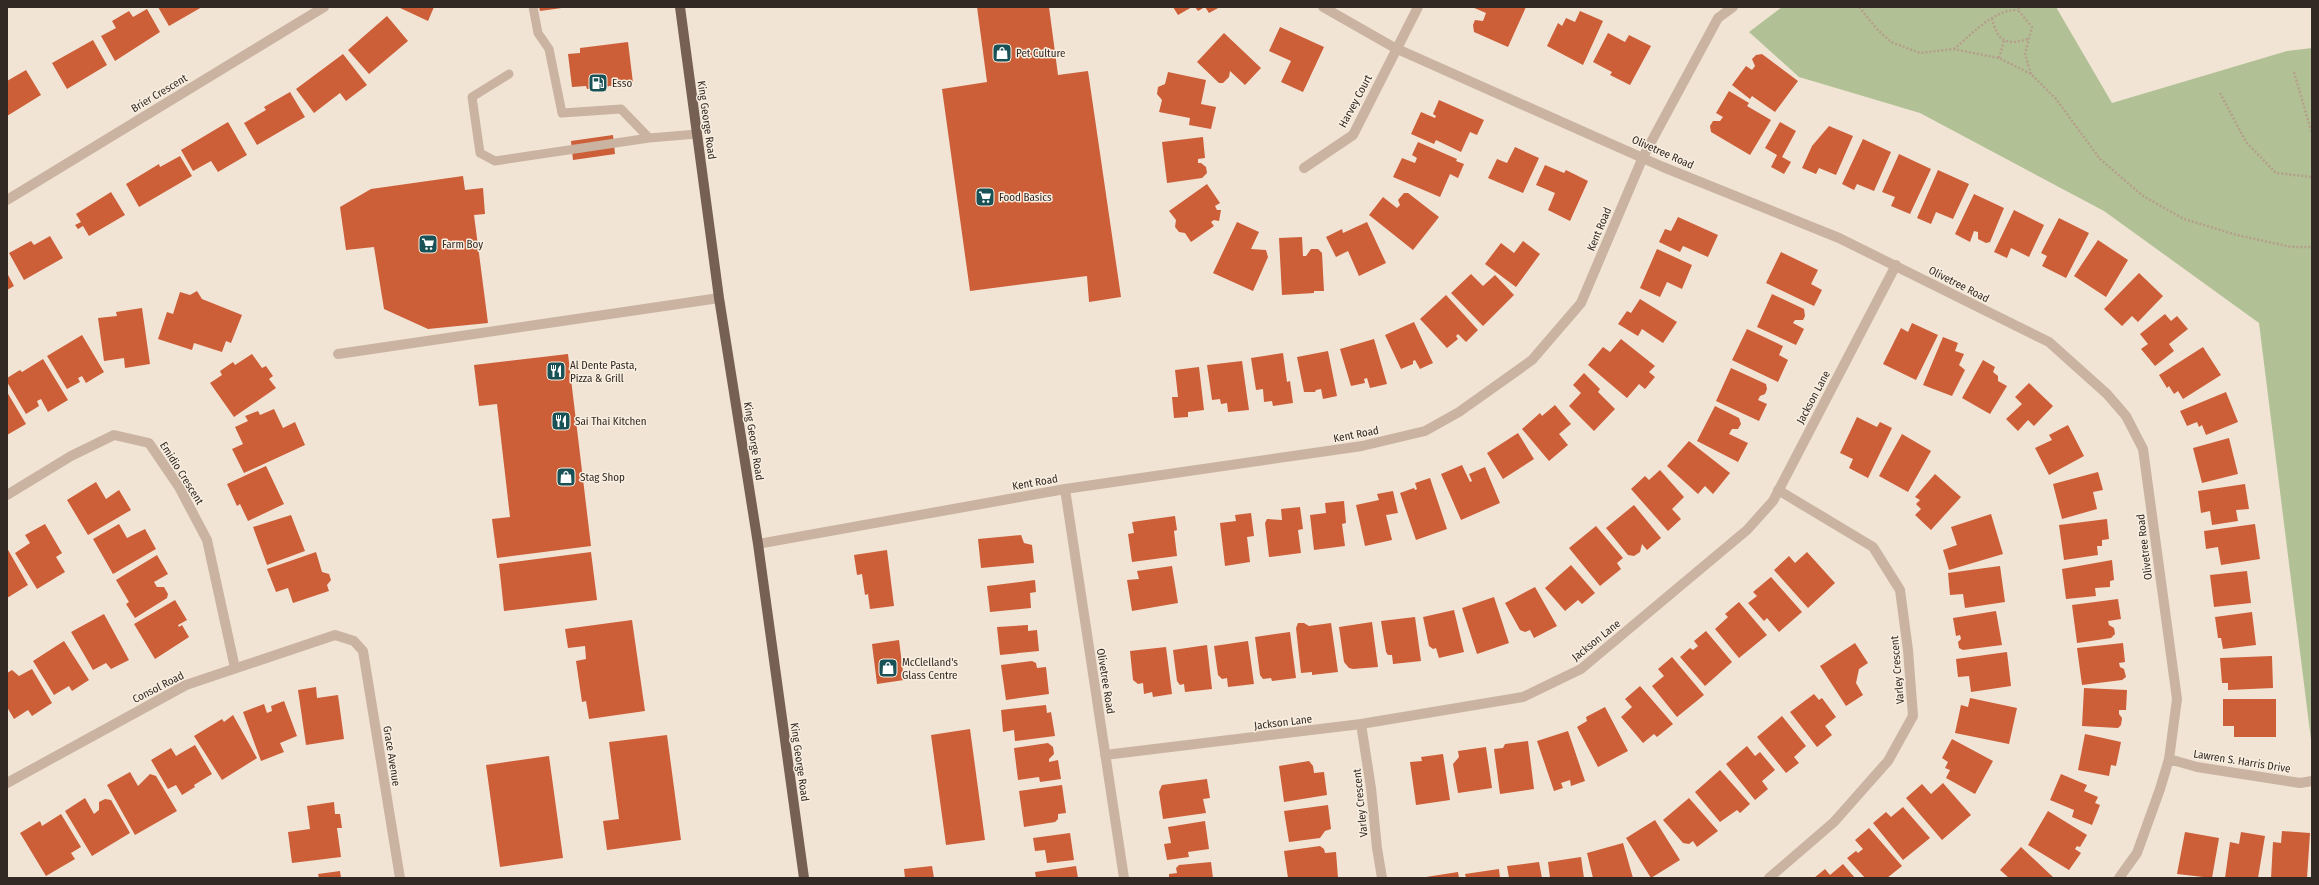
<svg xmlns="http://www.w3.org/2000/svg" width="2319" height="885" viewBox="0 0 2319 885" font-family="'Fira Sans Condensed',sans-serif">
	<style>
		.green { fill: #b1c195 }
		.building { fill: #cc5e38 }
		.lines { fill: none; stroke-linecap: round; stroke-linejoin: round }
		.path { stroke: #b59e8b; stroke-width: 2.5; stroke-dasharray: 2 2; stroke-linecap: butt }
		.lane { stroke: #cab4a1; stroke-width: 9 }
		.street { stroke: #cab4a1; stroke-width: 10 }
		.primary { stroke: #766054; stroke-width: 10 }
		.labels { text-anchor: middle; stroke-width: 3; stroke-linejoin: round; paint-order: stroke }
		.poi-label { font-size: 11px; fill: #332924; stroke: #f9efe1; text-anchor: start }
		.street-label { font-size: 11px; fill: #332924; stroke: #f9efe1 }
	</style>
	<rect width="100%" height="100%" fill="#f2e4d5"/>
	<path class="green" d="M1782 7H2056L2112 103 2287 51 2312 48V748L2259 323 2104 211 1920 113 1799 77 1749 32Z"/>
	<path class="building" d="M158 7H202L169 26Z
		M398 7H434L428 21Z
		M539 7H562V8L540 11Z
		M977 7H1049L1058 75 1088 71 1121 297 1089 302 1087 276 970 291 942 89 987 82Z
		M1173 7H1192L1178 15Z
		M1195 7H1220L1209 13 1205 7 1198 11Z
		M1472 7H1526L1508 47 1474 32 1473 25 1475 20 1483 21 1486 13Z
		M147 9 160 32 115 61 101 36 116 28 112 21 129 11 133 17Z
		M1580 11 1603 21 1583 65 1547 46 1558 23 1562 26 1566 18 1575 22Z
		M387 16 408 41 369 74 348 50Z
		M1280 27 1324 47 1303 92 1281 82 1291 61 1269 51Z
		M1224 33 1261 68 1245 85 1230 71 1229 77 1223 83H1219L1197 62Z
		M1608 33 1625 42 1629 35 1651 46 1630 85 1610 75 1612 72 1593 62Z
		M93 40 107 65 67 89 52 63Z
		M628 42 633 83 587 89 586 86 572 87 568 54 580 53V48Z
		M343 54 367 85 346 101 340 93 314 113 296 89Z
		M1762 54 1798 81 1775 112 1752 96 1750 99 1732 85 1746 66 1752 70 1755 66 1752 59 1756 55Z
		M26 70 41 95 7 116V81Z
		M1168 72 1206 80 1201 104 1216 107 1211 129 1189 125 1190 118 1159 112 1162 100 1157 94 1158 87 1165 84Z
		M1729 91 1749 103 1747 106 1771 120 1750 155 1711 132 1710 126 1713 121H1720L1723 117 1716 113Z
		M290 92 305 117 257 145 244 123 266 110 264 107Z
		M1439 100 1484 120 1477 135 1470 132 1461 152 1436 140 1434 144 1411 134 1421 112 1435 118 1436 116 1433 114Z
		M228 122 247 155 218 172 211 161 193 171 181 150Z
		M1780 122 1796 131 1782 157 1791 162 1784 174 1771 167 1777 155 1765 148Z
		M1829 126 1853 136 1836 175 1819 168 1816 174 1802 168 1812 146Z
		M613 135 615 154 573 160 571 141Z
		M1203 137 1205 158 1198 159V163H1201L1206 167 1207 173 1202 178 1167 183 1162 142Z
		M1863 139 1891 152 1874 191 1857 184 1854 190 1842 184Z
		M1418 142 1457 159 1456 161 1464 164 1458 178 1450 174 1440 197 1393 177 1402 158 1415 163 1417 158 1412 155Z
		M1515 147 1539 158 1523 193 1488 178 1497 159 1507 163Z
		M1899 154 1931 169 1910 214 1891 206 1895 197 1882 192Z
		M180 156 192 176 139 207 126 184 159 164 160 167Z
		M1545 165 1564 173 1566 170 1588 181 1570 221 1548 210 1555 193 1536 185Z
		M1938 170 1969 184 1953 219 1936 212 1931 224 1917 218Z
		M463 176 465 190 483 188 485 214 474 215 488 323 428 329 384 309 374 247 346 250 340 207 371 189Z
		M1207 184 1220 203 1215 206 1217 210H1221L1219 221 1214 220 1211 222 1214 226 1191 242 1185 233 1179 232 1175 227 1176 220 1169 211Z
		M111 192 125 215 89 236 83 226 78 229 75 225 81 222 76 214Z
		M1404 193H1408L1439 217 1413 250 1369 215 1383 197 1397 208 1400 205 1398 200Z
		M1974 194 2004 208 1990 242 1986 243 1978 239V232L1974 231 1970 242 1955 234Z
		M2014 210 2044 225 2029 257 2011 248 2007 258 1994 252Z
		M1678 217 1718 235 1708 257 1683 246 1680 252 1659 242 1665 229 1671 231Z
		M2059 218 2089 233 2066 278 2042 266 2047 256 2041 253Z
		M1237 222 1259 232 1251 249 1266 250 1268 257 1253 291 1213 273Z
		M1367 222 1386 263 1359 276 1348 251 1336 257 1326 237 1342 229 1343 233Z
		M50 236 63 258 24 280 9 253 31 241 34 245Z
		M1302 237 1303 256H1306L1311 249H1318L1322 253 1324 291H1314V293L1282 295 1279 238Z
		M2098 240 2128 260 2106 297 2074 276Z
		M1523 241 1540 254 1516 287 1485 264 1501 243 1514 253Z
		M1657 249 1692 265 1682 289 1667 282 1660 297 1640 288Z
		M1781 252 1818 270 1811 284 1822 290 1814 306 1766 283Z
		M7 273 14 286 7 290Z
		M2139 273 2163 296 2138 322 2132 316 2122 326 2104 309Z
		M1471 274 1483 286 1495 275 1514 295 1483 326 1451 293Z
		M197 291 202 299 242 315 231 343 226 341 222 352 194 343 192 350 158 339 167 312 173 314 180 292 190 295Z
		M1772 294 1804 309 1805 316 1803 320H1795L1793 323 1804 329 1796 345 1757 327Z
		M1446 295 1478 330 1466 342 1458 334 1456 336 1458 339 1447 348 1420 319Z
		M1640 299 1677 322 1663 343 1642 329 1638 336 1618 324 1627 311 1631 313Z
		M142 308 150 364 125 368 124 358 104 361 98 318 117 316 116 312Z
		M2165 314 2171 321 2177 316 2188 329 2169 344 2174 351 2155 366 2141 349 2148 344 2140 334Z
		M1414 322 1433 363 1420 369 1415 360 1413 361V364L1401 369 1385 335Z
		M1912 323 1938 335 1916 380 1883 364 1901 328 1908 332Z
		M1747 329 1783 346 1779 355 1788 360 1778 382 1732 360Z
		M82 335 104 372 86 383 82 376 78 378 80 382 67 389 47 356Z
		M1943 337 1958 343 1955 351 1964 354 1959 365 1965 370 1952 396 1923 385Z
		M1374 339 1387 384 1370 388 1367 378 1364 379 1365 383 1351 386 1340 349Z
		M1621 339 1655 366 1649 372 1655 377 1645 389 1639 384 1627 398 1588 365 1603 347 1610 352Z
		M2203 347 2221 375 2183 399 2178 391 2174 394 2169 386 2167 388 2159 375Z
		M1328 351 1337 396 1323 399 1321 389 1316 390 1315 392H1304L1297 357Z
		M1283 353 1287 382 1290 381 1293 403 1273 406 1272 401 1264 402 1263 389 1256 390 1251 358Z
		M252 354 262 368 266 366 273 376 269 379 276 388 234 417 210 383 222 375 220 371 233 362 235 365Z
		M568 354 591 546 497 558 492 519 510 517 497 404 479 406 474 365Z
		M43 359 68 400 48 412 41 399 37 401 39 406 26 414 7 382V378L20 370 22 372Z
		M1983 360 1995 367 1993 372 1998 376V381L2007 386 1990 414 1962 398Z
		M1242 361 1249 410 1228 412 1227 403 1221 404 1220 399 1212 400 1207 365Z
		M1199 367 1204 410 1188 412V417L1174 418 1172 397H1178L1175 370Z
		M1731 368 1766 384 1767 389 1765 394 1760 396 1758 400 1767 404 1759 421 1716 401Z
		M1584 373 1600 389 1598 392 1615 409 1594 431 1569 406 1581 393 1573 385Z
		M2029 383 2053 406 2034 426 2028 420 2018 431 2006 419 2022 404 2015 397Z
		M7 392 26 424 7 435Z
		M2226 392 2238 422 2206 435 2202 425 2199 427 2197 422 2187 426 2180 411Z
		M1555 405 1571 424 1559 434 1568 445 1549 461 1522 429 1540 413 1542 416Z
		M1715 406 1739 418 1741 424 1738 429H1732L1729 434 1748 443 1738 462 1697 441Z
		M274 409 283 428 295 422 305 445 244 473 232 449 243 444 235 427 248 421 245 416 258 411 260 415Z
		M1857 417 1877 427 1880 422 1892 428 1868 478 1849 468 1853 459 1840 453Z
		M2068 425 2084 456 2049 475 2035 448 2052 440 2049 435Z
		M1518 433 1534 459 1503 479 1487 453Z
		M1902 434 1931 451 1908 492 1879 476Z
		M2229 438 2238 474 2202 483 2193 448Z
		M1689 441 1730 473 1713 494 1705 486 1698 494 1667 466Z
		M1462 465 1470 482 1472 481 1469 474 1485 467 1500 503 1461 520 1441 474Z
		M266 466 284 504 248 521 240 504 237 506 227 484Z
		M1660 470 1684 497 1672 509 1681 519 1668 531 1631 489 1645 476 1649 480Z
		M2098 472 2103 490 2093 492 2097 509 2062 519 2053 484Z
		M1935 474 1961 497 1931 530 1915 515 1921 509 1916 504 1920 500 1915 497Z
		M1430 478 1447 529 1416 540 1400 493 1414 488 1415 490 1417 489 1415 483Z
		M96 482 106 499 119 490 131 510 88 535 67 500Z
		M2245 484 2249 509 2236 510 2238 521 2212 525 2210 511 2201 513 2198 491Z
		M1393 491 1398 513 1386 515 1392 540 1365 546 1356 505 1379 500 1377 494Z
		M1344 501 1346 523 1342 524 1345 546 1314 550 1310 515 1326 513 1325 503Z
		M1634 505 1661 538 1647 550 1642 544 1640 552 1634 556 1628 555 1606 528Z
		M1300 507 1303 529 1298 530 1301 553 1269 557 1265 523 1267 519 1282 520 1281 509Z
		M1251 513 1254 536 1247 537 1250 562 1225 566 1220 523 1236 521 1235 515Z
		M1991 514 2003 554 1949 570 1943 550 1957 545 1951 527Z
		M291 515 305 551 267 565 253 527Z
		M1175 516 1177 530 1174 531 1177 556 1132 562 1128 534 1134 533 1132 522Z
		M2107 519 2109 539 2102 540V546H2097L2098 555 2064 560 2059 525Z
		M45 524 62 553 56 557 65 572 37 589 15 553 30 543 25 535Z
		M119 524 127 538 145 529 156 549 113 574 93 539Z
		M2255 524 2260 559 2221 565 2218 547 2206 549 2204 531Z
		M1596 526 1623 558 1617 563 1621 569 1600 586 1569 548Z
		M1021 535 1024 543 1032 545 1034 563 981 568 978 539Z
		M7 548 28 585 7 598Z
		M887 550 894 606 870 609 868 594 865 595 862 574 857 575 854 555Z
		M316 552 322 572 329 574 331 580 327 585 329 591 293 603 288 588 276 592 267 569Z
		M591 552 597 600 504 611 499 564Z
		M1807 552 1835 583 1808 608 1774 570 1789 556 1795 563Z
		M157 555 168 574 154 582 157 587H164L168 594 167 598 135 618 126 604 129 602 116 580Z
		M2112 560 2114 580 2110 581V587L2095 588 2096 596 2066 599 2062 569Z
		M1571 565 1595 593 1582 604 1578 600 1565 611 1545 588Z
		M1172 566 1178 603 1132 611 1127 580 1139 579 1137 571Z
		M2000 566 2005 602 1965 608 1963 594 1950 595 1948 573Z
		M2247 571 2251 603 2214 607 2210 575Z
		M1771 577 1802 612 1779 632 1767 618 1764 621 1748 603 1757 596 1753 592Z
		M1035 580 1036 592 1030 593 1031 608 990 612 987 586Z
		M1535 587 1557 626 1534 638 1530 630 1525 632 1520 630 1505 603Z
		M1494 597 1509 643 1477 654 1462 608Z
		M2118 599 2121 619 2108 621 2109 625 2114 628 2115 634 2111 638 2077 643 2072 605Z
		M175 600 187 620 178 625 179 627 182 625 189 637 155 659 134 624Z
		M1739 602 1767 635 1739 658 1715 629 1728 617 1725 614Z
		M1454 610 1464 652 1439 658 1436 648 1433 649 1429 646 1423 617Z
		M1996 611 2002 645 1963 650 1959 648 1958 642 1961 639 1960 635 1956 636 1953 618Z
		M2252 612 2256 645 2223 649 2221 638H2218L2215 617Z
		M104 614 129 660 111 669 106 663 93 670 71 632Z
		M1415 617 1421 661 1393 664 1392 655H1388L1386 652 1381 621Z
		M632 620 645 711 589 719 586 701 582 702 576 661 586 659 585 646 568 648 565 629Z
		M1372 622 1378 667 1353 669 1349 668 1344 662 1339 627Z
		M1298 623H1304L1309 626 1331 623 1338 672 1312 675V672L1301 673 1296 628Z
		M1028 625V631L1037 630 1039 651 1000 655 997 627Z
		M1706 631 1732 662 1705 686 1680 657 1690 648 1693 650 1698 646 1694 641Z
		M1290 632 1296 678 1272 681 1271 678 1263 679 1260 675 1255 637Z
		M899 640 904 680 877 684 872 644Z
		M64 641 89 680 72 691 69 686 54 695 33 661Z
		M1248 641 1254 684 1228 687 1227 678 1222 679 1218 675 1214 646Z
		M1855 643 1868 663 1859 669 1856 683 1863 695 1846 706 1820 666Z
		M2123 643 2125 662 2119 663 2120 667 2124 669 2126 677 2122 680 2082 685 2077 648Z
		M1207 645 1212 689 1185 692 1184 684 1180 685 1177 681 1173 650Z
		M1166 647 1172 694 1153 697 1152 692 1144 694 1143 683 1138 684 1133 680 1130 651Z
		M2007 652 2011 686 1971 692 1969 676 1958 677 1956 659Z
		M2272 656 2273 688 2228 690V683H2222L2220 658Z
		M1672 657 1704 695 1677 717 1652 686 1664 676 1658 669Z
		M1032 661 1036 663 1037 668 1046 667 1049 694 1006 700 1001 665Z
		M32 669 52 703 32 716 28 710 14 719 7 707V673L12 670 19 676Z
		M1640 686 1673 724 1657 737 1654 734 1643 743 1621 717 1632 707 1625 699Z
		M316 687 317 698 338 695 344 739 306 745 298 690Z
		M2084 688 2127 690 2126 710H2119V714L2122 718 2121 725 2118 728 2082 726Z
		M1814 694 1819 700 1822 698 1836 717 1825 726 1832 735 1817 747 1790 712Z
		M1970 698 2017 708 2009 744 1955 733 1961 705 1968 707Z
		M2223 699H2276V737H2234V726H2223Z
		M284 701 297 736 280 743 284 752 261 761 243 712 264 704 267 713 272 711 271 706Z
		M1046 705 1047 713 1051 712 1055 736 1015 741 1014 730 1003 732 1001 710Z
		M1605 707 1628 751 1598 767 1577 727 1587 721 1586 717Z
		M233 715 257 758 222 780 194 736 222 719 224 722Z
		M1782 716 1806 746 1794 757 1799 763 1786 773 1757 737Z
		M970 729 985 840 946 845 931 735Z
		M1568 731 1585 781 1571 786 1570 780 1561 783 1563 788 1554 791 1537 741Z
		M2085 734 2121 742 2116 766 2111 765 2109 776 2078 770Z
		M667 735 681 840 607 850 603 821 619 819 609 742Z
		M1952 739 1993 761 1975 794 1946 778 1950 770 1945 768 1948 762 1942 758Z
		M1528 741 1534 789 1500 794 1494 749 1503 748 1505 744Z
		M1048 743 1053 747 1054 754 1049 759V762L1058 760 1061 779 1040 782 1039 777 1018 780 1014 748Z
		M195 745 212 774 194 785 195 787 182 795 176 785 168 789 151 760 171 748 176 756Z
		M1747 746 1755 756 1760 752 1775 770 1762 781 1768 789 1755 800 1726 764Z
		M1486 747 1492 788 1458 793 1453 764 1459 757 1458 751Z
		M1443 754 1450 800 1416 805 1410 762 1422 761 1421 757Z
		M549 756 563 858 500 867 486 765Z
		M1309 761 1313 766 1314 773 1324 772 1327 795 1284 802 1279 766Z
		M1720 770 1750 804 1740 813 1737 810 1720 822 1695 792Z
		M130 772 138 786 150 774 156 776 177 811 135 835 107 785Z
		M2061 774 2087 785 2084 791 2098 797 2095 803 2100 805 2092 825 2072 817 2074 810 2050 800Z
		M1207 779 1210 798 1203 799 1206 813 1163 819 1159 792 1162 785Z
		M1943 783 1971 815 1942 840 1906 798 1922 784 1931 794Z
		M1062 785 1066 813 1058 814V819L1055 822 1024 827 1019 791Z
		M85 798 94 814 99 810V802L105 799 111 800 130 833 92 856 65 811Z
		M1689 798 1718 831 1697 847 1693 841 1689 844 1683 843 1663 820Z
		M334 802 335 814H340L342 828H337L341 857 292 863 288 832 310 829 307 806Z
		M1328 805 1331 829 1325 831 1320 838 1289 842 1284 811Z
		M1903 807 1930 838 1903 860 1873 823 1886 812 1891 817Z
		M2048 811 2087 835 2080 847 2077 846 2075 849 2081 853 2069 870 2028 845Z
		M61 814 81 847 71 853 75 859 46 876 20 833 40 821 42 826Z
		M1655 820 1680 860 1651 878 1626 838Z
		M1205 821 1209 849 1188 852 1189 857 1167 860 1164 844 1171 843 1168 827Z
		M1869 828 1902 866 1887 878H1865L1847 858 1856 851 1858 853 1863 849 1855 840Z
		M2282 831 2310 833 2307 878H2271L2273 842 2281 843Z
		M2185 832 2219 838 2212 878 2177 874Z
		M2241 832 2265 836 2258 878H2225L2230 842 2239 844Z
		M1070 833 1074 860 1047 863 1045 850 1035 851 1033 838Z
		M1623 843 1633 878H1593L1587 853Z
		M1320 846 1324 849 1325 853 1336 852 1338 878H1288L1284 851Z
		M2021 847 2054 878H2009L2000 870Z
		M1581 857 1584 878H1550L1548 862Z
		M1211 862 1213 878H1169V874L1177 873 1176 868 1179 865Z
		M1539 862 1542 878H1509L1507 866Z
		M1843 864 1855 878H1814L1825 869 1830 875Z
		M932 866 934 878H905L904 869Z
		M1076 866 1078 878H1036L1035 872Z
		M1499 869 1500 878H1466L1465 874Z
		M340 871 341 878H319L318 874Z
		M1458 872 1459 878H1426V877Z"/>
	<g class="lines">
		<path class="path" d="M1859 7 1877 29 1891 42 1920 53 1953 49 1999 58 2031 74 2056 99 2100 159 2143 196 2184 219 2237 235 2291 247H2312
			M2019 7 2018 10 2032 27 2025 54 2031 74
			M1992 18C1997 41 2006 46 2028 39
			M1954 49C1972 34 1994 9 2018 10
			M1999 58 2004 41
			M2294 72 2312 134
			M2220 93 2246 142 2276 173 2312 177"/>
		<path class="lane" d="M533 7 538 33 549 49 562 113 621 109 649 138 697 134
			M509 74 472 97 480 153 495 161 649 138"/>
		<path class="street" d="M1323 7 1395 48 1663 167 1839 238 2049 342 2107 394 2126 416 2143 449 2177 699 2169 759 2160 789 2137 853 2119 878
			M1304 168 1353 135 1418 7
			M7 200 324 7
			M338 354 719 298
			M1065 489 1124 878
			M7 495 71 456 114 435 149 443 179 487 207 540 235 668
			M758 544 1065 489 1362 446 1425 431 1459 412 1532 360 1581 303 1643 157 1718 18 1733 7
			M1361 724 1371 788 1377 848 1382 878
			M1105 755 1361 724 1523 697 1581 669 1747 530 1773 501 1896 265
			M2169 759 2197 767 2300 783 2312 781
			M7 783 186 685 335 635 354 641 363 651 400 878
			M1769 878 1834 822 1888 761 1913 716 1908 650 1900 590 1873 547 1778 490"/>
		<path class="primary" d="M680 7 719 298 758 544 804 878"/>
	</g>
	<defs>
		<g id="shop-square" transform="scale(1)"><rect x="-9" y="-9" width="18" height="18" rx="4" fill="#185156" stroke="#f9efe1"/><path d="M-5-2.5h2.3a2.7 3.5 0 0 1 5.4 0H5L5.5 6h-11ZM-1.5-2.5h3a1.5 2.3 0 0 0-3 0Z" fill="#fff"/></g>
		<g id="fuel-square" transform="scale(1)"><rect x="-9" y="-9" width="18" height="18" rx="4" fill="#185156" stroke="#f9efe1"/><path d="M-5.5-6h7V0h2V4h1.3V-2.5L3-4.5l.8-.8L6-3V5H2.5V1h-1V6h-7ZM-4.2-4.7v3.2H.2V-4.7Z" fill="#fff"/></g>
		<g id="supermarket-square" transform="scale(1)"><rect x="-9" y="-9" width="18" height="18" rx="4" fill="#185156" stroke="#f9efe1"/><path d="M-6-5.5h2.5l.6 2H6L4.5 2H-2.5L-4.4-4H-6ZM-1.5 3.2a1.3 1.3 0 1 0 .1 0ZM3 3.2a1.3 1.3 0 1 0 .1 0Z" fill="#fff"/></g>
		<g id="restaurant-square" transform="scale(1)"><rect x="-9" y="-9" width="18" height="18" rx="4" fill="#185156" stroke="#f9efe1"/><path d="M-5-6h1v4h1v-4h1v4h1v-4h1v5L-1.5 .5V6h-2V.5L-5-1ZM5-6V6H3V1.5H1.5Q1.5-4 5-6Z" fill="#fff"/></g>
	</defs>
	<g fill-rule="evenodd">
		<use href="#shop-square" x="1002" y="53"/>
		<use href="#fuel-square" x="598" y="83"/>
		<use href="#supermarket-square" x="985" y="197"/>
		<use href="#supermarket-square" x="428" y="244"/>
		<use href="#restaurant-square" x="556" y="371"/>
		<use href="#restaurant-square" x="561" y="421"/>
		<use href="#shop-square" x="566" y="477"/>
		<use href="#shop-square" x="888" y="668"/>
	</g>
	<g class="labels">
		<g class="poi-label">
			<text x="1016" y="57">Pet Culture</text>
			<text x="612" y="87">Esso</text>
			<text x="999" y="201">Food Basics</text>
			<text x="442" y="248">Farm Boy</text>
			<text x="570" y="369">Al Dente Pasta,<tspan x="570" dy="13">Pizza &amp; Grill</tspan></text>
			<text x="575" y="425">Sai Thai Kitchen</text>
			<text x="580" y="481">Stag Shop</text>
			<text x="902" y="666">McClelland's<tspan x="902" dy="13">Glass Centre</tspan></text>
		</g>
		<g class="street-label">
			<text transform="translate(159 93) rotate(-31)" y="4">Brier Crescent</text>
			<text transform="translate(1355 101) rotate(-62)" y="4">Harvey Court</text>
			<text transform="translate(707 120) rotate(82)" y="4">King George Road</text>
			<text transform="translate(1663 152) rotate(24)" y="4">Olivetree Road</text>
			<text transform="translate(1599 229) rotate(-67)" y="4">Kent Road</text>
			<text transform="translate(1959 284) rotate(27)" y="4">Olivetree Road</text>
			<text transform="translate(1813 397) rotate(-62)" y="4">Jackson Lane</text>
			<text transform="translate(1356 434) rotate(-11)" y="4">Kent Road</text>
			<text transform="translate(754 441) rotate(81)" y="4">King George Road</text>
			<text transform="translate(182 473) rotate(58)" y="4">Emidio Crescent</text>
			<text transform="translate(1035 482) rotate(-10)" y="4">Kent Road</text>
			<text transform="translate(2144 547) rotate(-97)" y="4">Olivetree Road</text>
			<text transform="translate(1596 640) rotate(-39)" y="4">Jackson Lane</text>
			<text transform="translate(1897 670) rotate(-95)" y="4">Varley Crescent</text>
			<text transform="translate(1106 681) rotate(81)" y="4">Olivetree Road</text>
			<text transform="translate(158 687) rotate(-27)" y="4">Consol Road</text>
			<text transform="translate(1283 722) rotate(-7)" y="4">Jackson Lane</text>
			<text transform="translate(392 756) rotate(81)" y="4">Grace Avenue</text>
			<text transform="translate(2242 761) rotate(9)" y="4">Lawren S. Harris Drive</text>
			<text transform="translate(800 762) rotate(82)" y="4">King George Road</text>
			<text transform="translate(1360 803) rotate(-96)" y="4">Varley Crescent</text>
		</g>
	</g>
	<rect width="2319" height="885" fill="none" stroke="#332924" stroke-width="16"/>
</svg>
